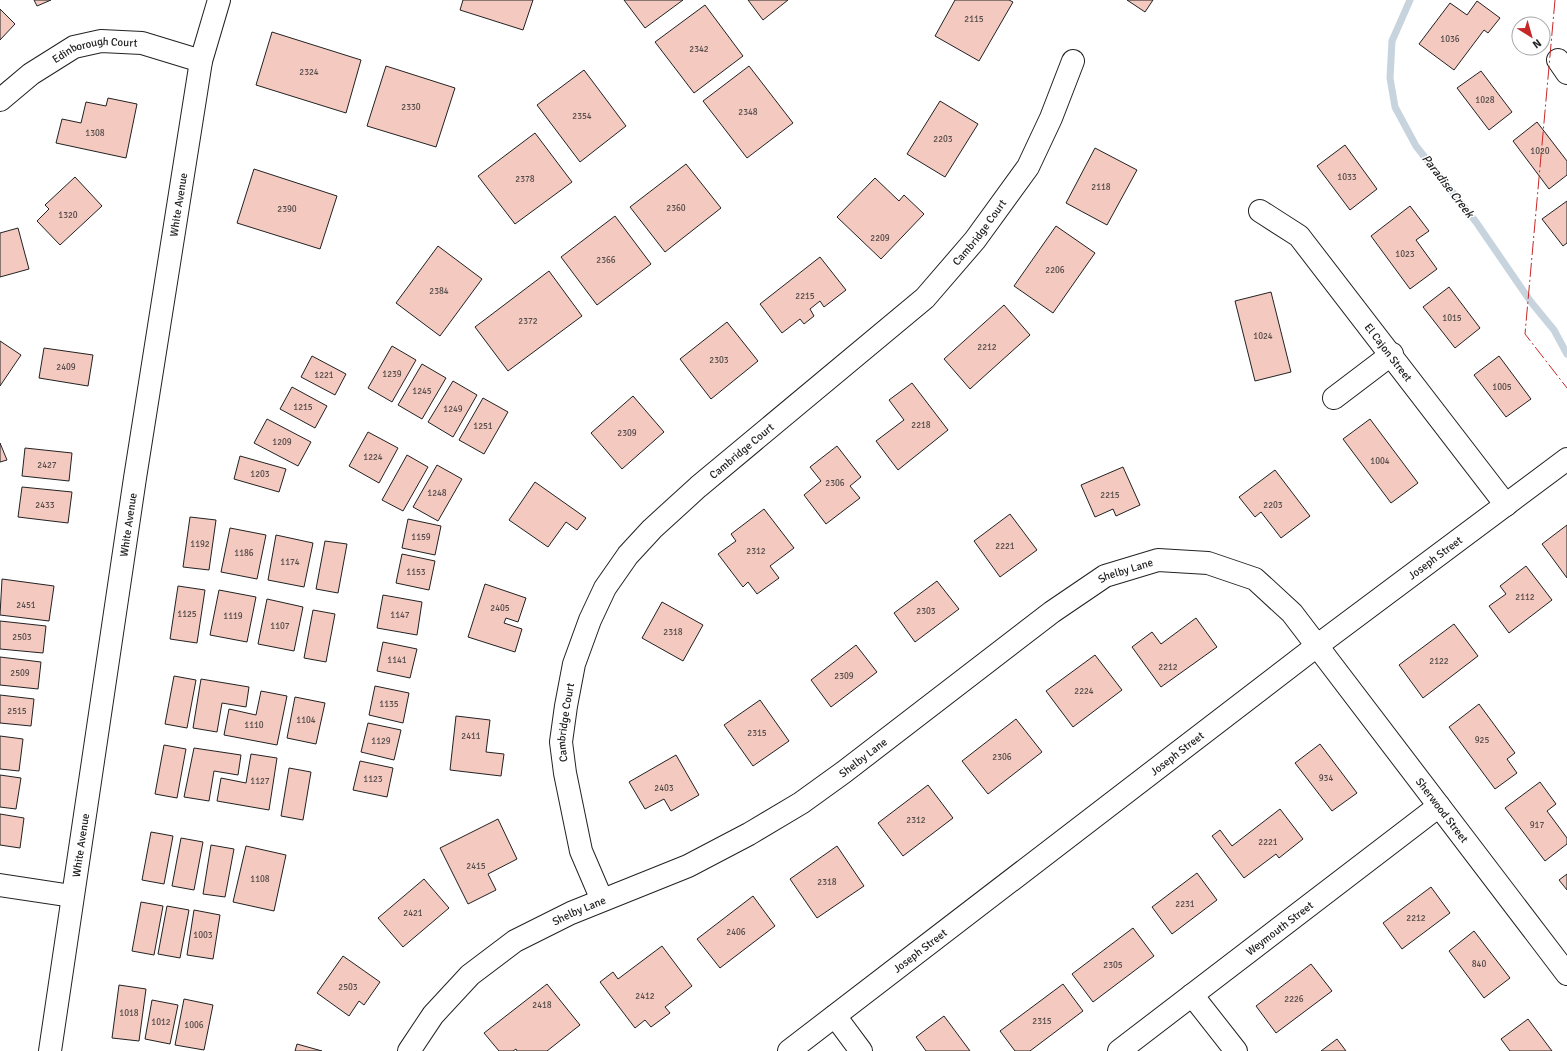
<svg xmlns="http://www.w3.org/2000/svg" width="1567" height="1051" viewBox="0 0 1567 1051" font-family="Signika,sans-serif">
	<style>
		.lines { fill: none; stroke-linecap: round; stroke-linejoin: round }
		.stream { stroke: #c7d3dd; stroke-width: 7 }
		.building { fill: #f3c9c0; stroke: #222 }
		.minor-casing { stroke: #222; stroke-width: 24 }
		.minor { stroke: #fff; stroke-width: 22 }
		.power { stroke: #c62828; stroke-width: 1; stroke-dasharray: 14 3 2 3; stroke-linecap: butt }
		.labels { text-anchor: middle; stroke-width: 3; stroke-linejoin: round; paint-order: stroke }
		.number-label { font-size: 9px; fill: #564c4a }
		.street-label { font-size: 11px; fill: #222; stroke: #fff }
		.water-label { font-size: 12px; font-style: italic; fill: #222; stroke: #fff }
	</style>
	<rect width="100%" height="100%" fill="#fff"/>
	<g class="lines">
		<path class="stream" d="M1410 0 1392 41 1390 78 1395 107 1416 146 1476 222 1531 302 1554 330 1567 354"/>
	</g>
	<path class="building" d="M34 0H51L37 6Z
		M463 0H533L523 30 460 10Z
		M624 0H683L645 28Z
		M748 0H788L763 20Z
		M955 0H1009L1013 2 979 61 935 36Z
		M1127 0H1153L1145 12Z
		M1477 1 1500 18 1488 33 1484 30 1454 70 1419 44 1450 3 1467 15Z
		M705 5 743 56 694 93 655 42Z
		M0 9 15 24 0 40Z
		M272 32 361 60 346 113 256 85Z
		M386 66 455 88 436 147 367 126Z
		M749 66 793 123 747 158 703 101Z
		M584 70 626 126 580 162 537 105Z
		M1481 71 1512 112 1489 130 1457 88Z
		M108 98 137 104 126 158 56 143 62 119 81 123 86 102 106 106Z
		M940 101 978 124 945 177 907 154Z
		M1537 122 1567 161V175L1549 189 1513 141Z
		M535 133 572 182 515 224 478 176Z
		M1345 145 1377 189 1350 210 1317 166Z
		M1095 148 1137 170 1107 225 1066 203Z
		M686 164 721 208 665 252 630 207Z
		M254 169 337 196 320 249 237 223Z
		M75 177 102 206 60 245 37 221 49 209 45 205Z
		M875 178 899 201 904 195 924 214 881 259 837 217Z
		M1567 201V243L1563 246 1542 219Z
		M1410 206 1429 231 1416 240 1437 269 1410 289 1371 236Z
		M615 216 651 264 597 305 561 257Z
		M1056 226 1095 253 1053 313 1014 286Z
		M18 228 29 269 0 277V233Z
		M438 246 482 279 440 336 396 303Z
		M820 257 846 290 824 307 820 301 810 309 814 316 804 324 800 319 782 333 760 304Z
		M549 271 582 316 508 371 475 327Z
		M1449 287 1480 328 1455 348 1423 307Z
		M1271 292 1291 372 1255 381 1235 301Z
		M1004 305 1030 335 970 389 944 359Z
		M727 322 758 361 711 399 680 359Z
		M0 341 21 355 0 386Z
		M392 346 416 360 392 402 368 388Z
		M44 348 93 355 88 386 39 378Z
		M312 356 346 374 335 395 301 377Z
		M1499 356 1531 399 1506 417 1474 375Z
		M422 364 446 378 422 419 398 405Z
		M453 381 477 395 453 437 428 422Z
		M912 383 948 430 898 470 876 441 904 420 889 400Z
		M292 387 327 406 315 428 280 409Z
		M633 396 664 432 622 469 591 433Z
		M483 398 508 412 484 454 459 440Z
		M267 419 311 442 298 466 254 443Z
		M1370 419 1418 483 1391 503 1343 439Z
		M368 432 398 448 379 483 349 466Z
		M0 443 7 460 0 462Z
		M837 446 861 477 850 486 860 498 826 524 804 495 821 481 810 467Z
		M25 448 72 453 69 481 22 476Z
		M407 455 428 467 403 511 382 500Z
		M240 456 286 469 279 492 234 479Z
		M437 465 462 479 438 521 413 507Z
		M1123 467 1140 505 1116 516 1113 509 1095 517 1081 485Z
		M1275 470 1310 516 1281 538 1261 512 1255 517 1239 497Z
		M535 482 586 518 577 530 566 522 548 547 509 520Z
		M22 487 72 492 68 523 18 517Z
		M764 509 794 548 770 566 779 578 757 594 748 582 743 587 718 554 736 541 731 534Z
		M1010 514 1037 550 1000 577 974 541Z
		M190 517 216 520 209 570 183 567Z
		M408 519 441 526 435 555 402 548Z
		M1567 525V578L1542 544Z
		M230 528 266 535 257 579 221 572Z
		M276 535 313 543 304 587 268 580Z
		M325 541 347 544 338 593 316 589Z
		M402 554 435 561 429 590 396 583Z
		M1526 566 1552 600 1509 633 1489 606 1506 594 1500 586Z
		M2 579 54 586 49 621 0 615Z
		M937 581 959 609 915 642 894 613Z
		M485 584 526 598 518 622 506 618 504 623 522 629 515 652 468 637Z
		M178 586 205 590 197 643 170 639Z
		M219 590 256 597 247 642 210 635Z
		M383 595 422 602 417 635 377 628Z
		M267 599 303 607 294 651 258 644Z
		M662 602 703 625 683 661 642 638Z
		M313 610 335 614 326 662 304 658Z
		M1196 618 1217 647 1161 687 1132 647 1152 632 1161 644Z
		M0 621 46 626 43 653 0 649Z
		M1454 624 1478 656 1423 698 1399 665Z
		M383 642 417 649 410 678 377 671Z
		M856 645 877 672 831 707 811 680Z
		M1095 655 1122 690 1073 727 1046 691Z
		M0 657 41 662 38 689 0 685Z
		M174 676 196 680 187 728 165 724Z
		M201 679 249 687 246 707 222 703 217 732 193 728Z
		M375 686 409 693 403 723 369 715Z
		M261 691 287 696 277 745 224 735 229 709 256 715Z
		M0 695 34 699 31 726 0 723Z
		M295 697 325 703 316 744 287 738Z
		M760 700 789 741 753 766 724 725Z
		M1479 704 1515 753 1507 759 1517 773 1495 789 1449 727Z
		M456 716 490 720 486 752 504 754 501 776 450 770Z
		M1016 719 1042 752 988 794 962 761Z
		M368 723 401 730 394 760 361 752Z
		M0 736 23 739 19 771 0 769Z
		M1320 744 1357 793 1332 811 1295 763Z
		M164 745 186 749 177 798 155 794Z
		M194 748 241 755 238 775 214 771 209 801 184 797Z
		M251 754 277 758 269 810 217 801 221 778 246 783Z
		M676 755 699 795 671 811 664 799 645 809 629 782Z
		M360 761 393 768 387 797 353 790Z
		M289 768 311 772 303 820 281 816Z
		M0 775 21 778 16 809 0 807Z
		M1540 782 1556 804 1547 811 1567 838V844L1545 861 1505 808Z
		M928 785 953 818 903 856 878 823Z
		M1280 809 1303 839 1279 858 1276 854 1244 878 1212 836 1220 830 1232 846Z
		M0 814 24 818 20 848 0 845Z
		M498 819 517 859 488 874 496 890 468 904 440 848Z
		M151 832 173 836 164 884 142 880Z
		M181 838 203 842 194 890 172 886Z
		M211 845 234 849 225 897 203 894Z
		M246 846 286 855 274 911 233 902Z
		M837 846 864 886 817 918 790 879Z
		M1197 873 1217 900 1172 934 1152 907Z
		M1567 874V890L1559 880Z
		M424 879 449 908 403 947 378 918Z
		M1431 887 1450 913 1402 949 1383 923Z
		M753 896 775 926 720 968 697 939Z
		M141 902 163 906 154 955 132 951Z
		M167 906 189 910 180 958 158 954Z
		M194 910 220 915 213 959 187 955Z
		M1133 928 1154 956 1093 1002 1072 974Z
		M1474 931 1510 978 1484 998 1449 951Z
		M662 946 692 986 665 1007 670 1013 651 1027 645 1020 635 1028 600 982 613 972 618 979Z
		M343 956 380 982 364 1005 359 1001 349 1016 317 993Z
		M1311 964 1332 991 1276 1033 1256 1006Z
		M547 984 580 1025 547 1051H517L516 1049 513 1051H499L484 1033Z
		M1063 984 1083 1011 1030 1051H1015L1000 1031Z
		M119 985 146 989 139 1041 112 1038Z
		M184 999 213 1005 204 1050 175 1045Z
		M152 1000 178 1005 170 1044 145 1039Z
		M944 1016 970 1051H926L916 1037Z
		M1528 1019 1552 1051H1510L1501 1039Z
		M1337 1039 1346 1051H1321Z
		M297 1044 322 1051H295Z"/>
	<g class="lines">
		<g class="minor-casing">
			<g id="minor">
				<path d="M1558 60 1567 73"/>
				<path id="s1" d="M0 100 31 74 74 47 101 41 142 43 201 61"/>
				<path id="s2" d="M1260 211 1299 236 1506 505"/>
				<path d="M1334 398 1392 354"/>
				<path d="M0 885 72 896"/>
				<path id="s3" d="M602 900 581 851 565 773 561 742 566 706 574 664 590 620 605 588 628 555 652 529 698 487 925 298 975 240 1028 167 1051 118 1073 61"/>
				<path d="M1192 995 1236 1051"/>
				<path d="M835 1016 861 1051"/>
				<path id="s4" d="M50 1051 135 478 201 61 219 0"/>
				<path id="s5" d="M409 1051 433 1015 470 975 515 941 571 913 688 866 749 834 801 803 844 772 1052 612 1105 576 1158 560 1208 563 1255 579 1292 613 1567 974"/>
				<path id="s6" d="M789 1051 1318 645 1567 459"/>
				<path id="s7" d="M1119 1051 1439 806"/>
			</g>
		</g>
		<use href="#minor" class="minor"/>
		<path class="power" d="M1555 0 1525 334 1567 388"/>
	</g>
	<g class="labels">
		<g class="number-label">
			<text x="974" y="22">2115</text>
			<text x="1450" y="42">1036</text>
			<text x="699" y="52">2342</text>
			<text x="309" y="75">2324</text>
			<text x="1485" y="103">1028</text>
			<text x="411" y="110">2330</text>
			<text x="748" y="115">2348</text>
			<text x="582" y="119">2354</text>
			<text x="95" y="136">1308</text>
			<text x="943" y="142">2203</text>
			<text x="1540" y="154">1020</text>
			<text x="1347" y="180">1033</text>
			<text x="525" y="182">2378</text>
			<text x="1101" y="190">2118</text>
			<text x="676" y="211">2360</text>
			<text x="287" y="212">2390</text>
			<text x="68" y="218">1320</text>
			<text x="880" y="241">2209</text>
			<text x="1405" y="257">1023</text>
			<text x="606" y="263">2366</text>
			<text x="1055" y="273">2206</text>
			<text x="439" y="294">2384</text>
			<text x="805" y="299">2215</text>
			<text x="1452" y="321">1015</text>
			<text x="528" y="324">2372</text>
			<text x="1263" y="339">1024</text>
			<text x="987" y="350">2212</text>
			<text x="719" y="363">2303</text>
			<text x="66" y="370">2409</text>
			<text x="392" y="377">1239</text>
			<text x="324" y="378">1221</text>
			<text x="1502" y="390">1005</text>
			<text x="422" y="394">1245</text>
			<text x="303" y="410">1215</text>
			<text x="453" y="412">1249</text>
			<text x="921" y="428">2218</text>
			<text x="483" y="429">1251</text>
			<text x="627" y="436">2309</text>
			<text x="282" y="445">1209</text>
			<text x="373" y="460">1224</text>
			<text x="1380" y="464">1004</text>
			<text x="47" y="468">2427</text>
			<text x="260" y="477">1203</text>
			<text x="835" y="486">2306</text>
			<text x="437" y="496">1248</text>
			<text x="1110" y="498">2215</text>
			<text x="45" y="508">2433</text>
			<text x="1273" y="508">2203</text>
			<text x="421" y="540">1159</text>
			<text x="200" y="547">1192</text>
			<text x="1005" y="549">2221</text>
			<text x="756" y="554">2312</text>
			<text x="244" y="556">1186</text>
			<text x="290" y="565">1174</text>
			<text x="416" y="575">1153</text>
			<text x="1525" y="600">2112</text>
			<text x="26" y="608">2451</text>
			<text x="500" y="611">2405</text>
			<text x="926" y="614">2303</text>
			<text x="187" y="617">1125</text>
			<text x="400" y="618">1147</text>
			<text x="233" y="619">1119</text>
			<text x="280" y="629">1107</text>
			<text x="673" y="635">2318</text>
			<text x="22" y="640">2503</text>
			<text x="397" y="663">1141</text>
			<text x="1439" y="664">2122</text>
			<text x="1168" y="670">2212</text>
			<text x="20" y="676">2509</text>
			<text x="844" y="679">2309</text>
			<text x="1084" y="694">2224</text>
			<text x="389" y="707">1135</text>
			<text x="17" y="714">2515</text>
			<text x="306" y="723">1104</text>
			<text x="254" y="728">1110</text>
			<text x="757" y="736">2315</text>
			<text x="471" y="739">2411</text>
			<text x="1482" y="743">925</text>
			<text x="381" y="744">1129</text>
			<text x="1002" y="760">2306</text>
			<text x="1326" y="781">934</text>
			<text x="373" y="782">1123</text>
			<text x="260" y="784">1127</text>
			<text x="664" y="791">2403</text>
			<text x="916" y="823">2312</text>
			<text x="1537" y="828">917</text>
			<text x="1268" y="845">2221</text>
			<text x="476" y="869">2415</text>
			<text x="260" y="882">1108</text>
			<text x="827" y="885">2318</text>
			<text x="1185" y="907">2231</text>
			<text x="413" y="916">2421</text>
			<text x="1416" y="921">2212</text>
			<text x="736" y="935">2406</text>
			<text x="203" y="938">1003</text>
			<text x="1479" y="967">840</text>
			<text x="1113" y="968">2305</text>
			<text x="348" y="990">2503</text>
			<text x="645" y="999">2412</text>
			<text x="1294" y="1002">2226</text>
			<text x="542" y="1008">2418</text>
			<text x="129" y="1016">1018</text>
			<text x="1042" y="1024">2315</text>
			<text x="161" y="1025">1012</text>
			<text x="194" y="1028">1006</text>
		</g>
		<g class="street-label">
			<text dy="4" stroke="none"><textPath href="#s1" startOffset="111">Edinborough Court</textPath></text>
			<text dy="4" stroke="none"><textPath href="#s4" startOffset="856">White Avenue</textPath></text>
			<text dy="4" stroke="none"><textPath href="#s3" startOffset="844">Cambridge Court</textPath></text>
			<text dy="4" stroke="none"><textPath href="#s2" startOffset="193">El Cajon Street</textPath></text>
			<text dy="4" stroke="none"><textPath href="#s3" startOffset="520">Cambridge Court</textPath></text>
			<text dy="4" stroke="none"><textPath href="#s4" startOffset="532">White Avenue</textPath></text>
			<text dy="4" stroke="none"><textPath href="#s6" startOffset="813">Joseph Street</textPath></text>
			<text dy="4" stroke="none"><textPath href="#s5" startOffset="873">Shelby Lane</textPath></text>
			<text dy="4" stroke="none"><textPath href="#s3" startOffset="184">Cambridge Court</textPath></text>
			<text dy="4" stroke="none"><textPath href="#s6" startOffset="489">Joseph Street</textPath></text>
			<text dy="4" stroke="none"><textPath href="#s5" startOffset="549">Shelby Lane</textPath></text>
			<text dy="4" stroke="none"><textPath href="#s5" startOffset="1305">Sherwood Street</textPath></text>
			<text dy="4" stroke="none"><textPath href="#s4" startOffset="208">White Avenue</textPath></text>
			<text dy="4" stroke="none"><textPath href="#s5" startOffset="225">Shelby Lane</textPath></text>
			<text dy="4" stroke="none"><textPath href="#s7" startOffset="202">Weymouth Street</textPath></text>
			<text dy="4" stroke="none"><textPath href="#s6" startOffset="165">Joseph Street</textPath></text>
		</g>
		<g class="water-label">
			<text transform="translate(1448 186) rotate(52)" y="4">Paradise Creek</text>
		</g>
	</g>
	<g transform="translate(1531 36) rotate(143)"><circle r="19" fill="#ffffff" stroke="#a7a7a7"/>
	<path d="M0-3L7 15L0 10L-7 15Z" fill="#c62828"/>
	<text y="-6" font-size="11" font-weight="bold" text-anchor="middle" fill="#222222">N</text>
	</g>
</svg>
